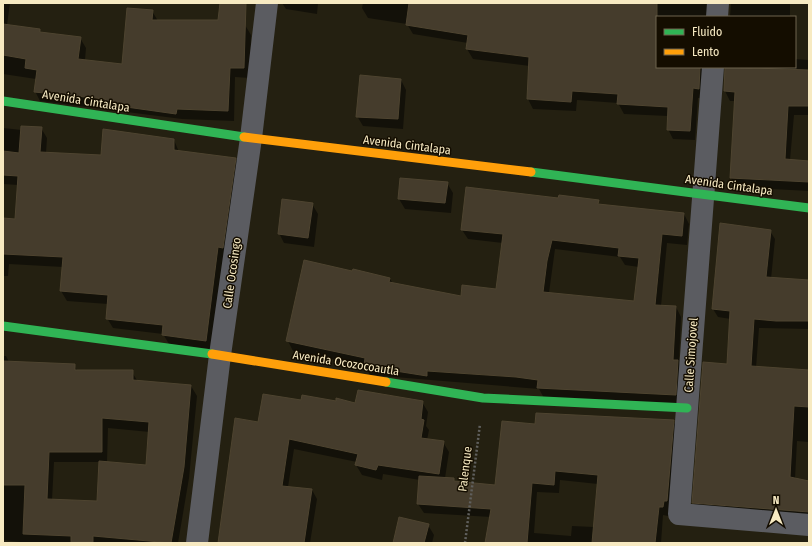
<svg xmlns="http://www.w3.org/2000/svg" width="812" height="546" viewBox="0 0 812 546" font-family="'Fira Sans Condensed',sans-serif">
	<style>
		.shadow { fill: #0007; fill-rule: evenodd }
		.building { fill: #453c2c; stroke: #4e4430; fill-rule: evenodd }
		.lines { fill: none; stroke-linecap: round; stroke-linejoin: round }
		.path { stroke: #60605e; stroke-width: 2.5; stroke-dasharray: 2 2; stroke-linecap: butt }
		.street { stroke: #5b5c61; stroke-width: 22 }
		.fast { stroke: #30b455; stroke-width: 9 }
		.slow { stroke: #ff9f0a; stroke-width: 9 }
		.labels { text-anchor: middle; stroke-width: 3; stroke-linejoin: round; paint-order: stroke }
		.street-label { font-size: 12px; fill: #f7eac2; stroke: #140d00 }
	</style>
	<rect width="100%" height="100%" fill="#242011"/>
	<path class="shadow" d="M3 3H10L7 25 40 30 42 33 80 38 86 48 85 60 123 65 152 11 158 21 245 25 251 35 250 78 235 77 234 121 182 119 40 101 35 91 36 79 3 74Z
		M282 3H318L317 14 286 9Z
		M363 3H716L711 17H657V67H711L704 98H698L695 140 673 139 668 129V116L624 114 618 103 577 100 576 111 533 109 528 99 530 66 473 59 467 49 468 43 413 34 407 24 368 18 362 8Z
		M731 3H790V17H730Z
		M795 59 809 60V115H794L790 160 809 162V191L736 187 731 178 736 101H730L725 91 726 67H795Z
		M401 80 406 90 403 129 363 126 357 116Z
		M3 128 22 130 41 128 47 138 46 153 102 156 174 140 179 152 235 159 241 169 211 350 169 344 163 334 113 328 107 318 108 304 67 301 61 291 63 267 9 264 8 276H3V219L16 220 18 185 3 184Z
		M447 183 453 193 451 213 405 209 399 199Z
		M559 199 598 201 600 206 684 214 689 224 687 245 667 243 661 306 676 307 681 317 679 363 683 371 681 404 544 398 539 389 370 375 365 366 293 351 288 341 353 272 390 279 393 284 462 298 497 290 503 243 468 239 462 230ZM555 249 620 257 625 265 639 267 635 302 549 293Z
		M312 204 318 214 314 247 284 243 279 233Z
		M770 231 775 239 771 279 809 281V329L759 328 756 368 809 370V442L797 441 795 479 809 482V520L698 511 693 502 728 365 731 319 718 317 713 309Z
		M3 356H6L9 362 74 365 78 372H132L138 382 191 386 197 396 189 478 178 543H29L3 540ZM108 428 150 432 147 466 107 462ZM54 462H100L98 502 52 500Z
		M302 401 356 404 422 402 428 412 426 426 429 430 427 440 443 442 449 452 445 478 453 479 455 482 496 486 536 425 673 421 678 430 668 516 663 515 661 543H486L491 517 424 513 418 504 420 480 383 474 382 480 362 475 356 465 357 462 294 449 288 487 312 490 317 499 310 543H219L259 423ZM560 480 598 484 594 527 572 526 571 536 534 533 537 492 559 493Z
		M428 525 434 535 432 543H394Z"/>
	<path class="building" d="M220 3H246L244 68H230L228 111 177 109 176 114 105 104V99L34 92 37 70 25 68 26 59 3 55V24L40 29V32L81 37 78 59 122 64 127 8 153 10 152 20H218Z
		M409 3H657V67H700L699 89 693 88 690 131 667 130 668 107 617 104 618 94 572 91 571 102 527 99 529 57 466 49 468 35 406 25Z
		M725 67 809 70V106H788L785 159 809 161V182L730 178 735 92 724 91Z
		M360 75 401 79 398 119 356 117Z
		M21 126 42 127 40 152 101 155 103 129 174 139V150L236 158 223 248 218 247 206 341 162 335 163 325 106 319 108 295 60 291 63 257 3 254V218L15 219 18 176 3 175V151L19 153Z
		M400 178 448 182 445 203 398 199Z
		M466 187 558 198 559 195 599 200 598 204 684 213 682 236 662 234 655 305 676 306 673 360H678L676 395 537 388 538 380 516 377 427 371V376L364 366 365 358 286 341 304 260 352 271 353 269 390 278 389 282 461 296 462 285 496 289 503 234 461 230ZM552 240 619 248 618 256 639 258 634 301 543 292 547 261Z
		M282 199 313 203 308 238 278 234Z
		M720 223 771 230 766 277 809 280V321H776L754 319 751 366 809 370V407L794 406 790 477 809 481V512L692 503 703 362 727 364 730 311 712 309Z
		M3 361 75 364V370H133V380L191 385 184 467 171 543 93 536V542H71V536L23 534 25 485H3ZM102 418 149 422 146 465 99 461 97 501 47 499 49 452H102Z
		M358 390 423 401 421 419 424 420 421 438 444 441 439 474 378 465 376 470 355 465 358 454 289 439 282 486 312 489 304 543H218L235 418 258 422 263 394 301 400 302 395 336 401V398L355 403Z
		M536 413 674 420 667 501H664L663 507H659L655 543H592L598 475 555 471 554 485 532 483 527 543H485L491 509 417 504 419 476 454 478V481L495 485 502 421 535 424Z
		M399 517 429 524 424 543H393Z"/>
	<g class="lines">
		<path class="path" d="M465 543 480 424"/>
		<path class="street" d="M717 17 718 3
			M713 67 679 514 809 525
			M197 543 220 355 251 138 267 3"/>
		<path class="fast" d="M3 101 244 137
			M531 172 809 208
			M3 326 212 354
			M386 382 483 398 687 408"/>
		<path class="slow" d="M244 137 531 172
			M212 354 386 382"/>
	</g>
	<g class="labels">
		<g class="street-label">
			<text transform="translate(86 101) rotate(9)" y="4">Avenida Cintalapa</text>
			<text transform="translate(407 145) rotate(7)" y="4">Avenida Cintalapa</text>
			<text transform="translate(729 185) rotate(8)" y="4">Avenida Cintalapa</text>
			<text transform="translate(232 273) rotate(-82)" y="4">Calle Ocosingo</text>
			<text transform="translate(691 355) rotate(-86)" y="4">Calle Simojovel</text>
			<text transform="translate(346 363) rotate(9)" y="4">Avenida Ocozocoautla</text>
			<text transform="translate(465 469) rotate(-83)" y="4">Palenque</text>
		</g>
	</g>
	<rect width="812" height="546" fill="none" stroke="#f7eac2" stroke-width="8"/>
	<rect x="656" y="16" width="140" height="52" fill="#140d00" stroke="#6f654e"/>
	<rect x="664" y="29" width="20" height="6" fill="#30b455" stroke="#6f654e"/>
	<text x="692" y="36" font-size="12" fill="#f7eac2">Fluido</text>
	<rect x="664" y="49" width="20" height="6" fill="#ff9f0a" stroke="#6f654e"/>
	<text x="692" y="56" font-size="12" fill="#f7eac2">Lento</text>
	<g transform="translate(776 510)" stroke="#140d00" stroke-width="3" paint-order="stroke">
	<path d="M0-3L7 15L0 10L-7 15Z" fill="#f7eac2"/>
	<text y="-6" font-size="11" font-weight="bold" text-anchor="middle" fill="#f7eac2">N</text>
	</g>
</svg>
